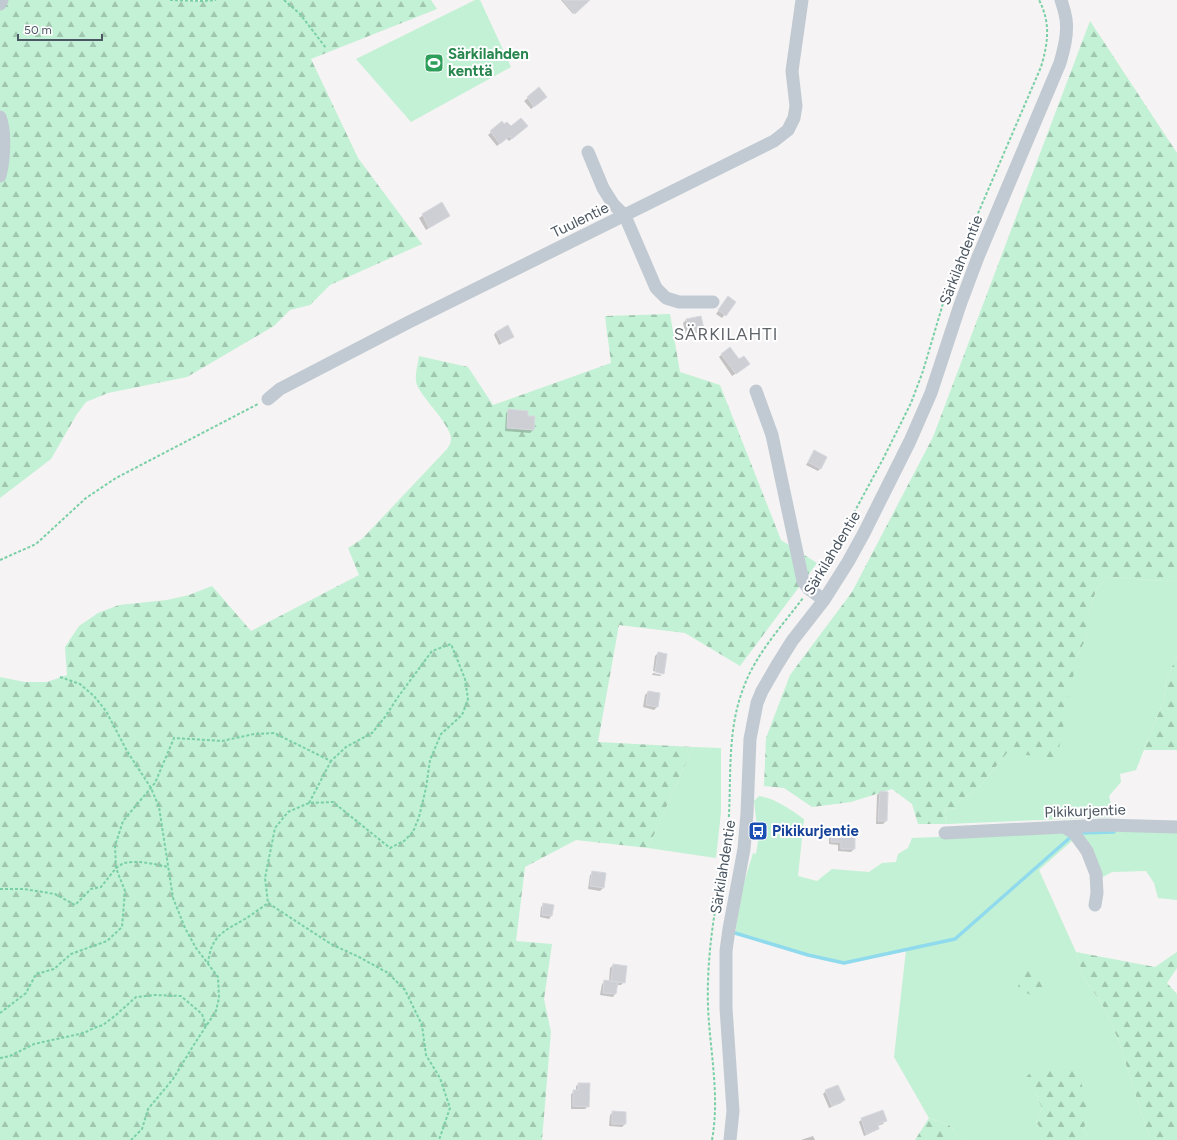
<svg xmlns="http://www.w3.org/2000/svg" width="1177" height="1140" viewBox="0 0 1177 1140" font-family="Figtree,sans-serif">
	<style>
		.green { fill: #c3f1d5 }
		.forest { fill: url(#forest-firs) }
		.shadow { fill: #0003 }
		.lines { fill: none; stroke-linecap: round; stroke-linejoin: round }
		.stream { stroke: #90daee; stroke-width: 3.5 }
		.building { fill: #cdcfd5; stroke: #d7d9de }
		.path { stroke: #7ad0a6; stroke-width: 2; stroke-dasharray: 3 2; stroke-linecap: butt }
		.minor { stroke: #c1cad2; stroke-width: 13 }
		.labels { text-anchor: middle; stroke-width: 4; stroke-linejoin: round; paint-order: stroke }
		.leisure-label { font-size: 15px; font-weight: bold; fill: #27864d; stroke: #fff; text-anchor: start }
		.street-label { font-size: 15px; fill: #4a5661; stroke: #fff }
		.transit-label { font-size: 15px; font-weight: bold; fill: #164399; stroke: #fff; text-anchor: start }
		.quarter-label { font-size: 17px; letter-spacing: 1px; fill: #5f6368; stroke: #fff }
	</style>
	<defs>
		<pattern id="forest-firs" width="22" height="20" patternUnits="userSpaceOnUse"><rect width="22" height="20" fill="#c3f1d5"/><path d="M5 1l3.5 6h-7zM16 11l3.5 6h-7z" fill="#a0c6b0"/></pattern>
	</defs>
	<rect width="100%" height="100%" fill="#f5f3f3"/>
	<path class="green" d="M475 0H480L511 67 411 122 356 59Z
		M1107 577 1177 582V656L1166 680 1164 699 1136 770 1120 774 1121 782 1109 796 1114 817 947 824 944 810 956 808V803L980 786 1007 753 1077 657 1088 634V615L1097 588Z
		M693 747 721 748V812L716 858 648 848Z
		M759 796C775 798 791 810 804 819L798 876 817 881 832 869 869 872 882 863 896 862 898 854 908 848 912 838 1064 832 1072 841 1039 870 1076 952 1084 979 1101 1002 1118 1039 1150 1140H1088V1138L1083 1129 1086 1121 1035 1092 1042 1108 1036 1122 1041 1129V1140H961L949 1125 929 1118 894 1057 906 950 844 963 808 955 735 933 743 886 753 853 756 854 760 828 757 827 754 801Z
		M1146 831 1177 832V900L1158 898 1154 883 1146 871 1112 872 1103 877 1089 847 1080 833Z"/>
	<path class="forest" d="M2 0H170L203 1 206 0H431L437 9 311 59 358 158 422 244 330 285 310 305 290 310 274 326 187 377 108 393 86 402 77 414 51 459 0 498V4Z
		M1090 21 1177 153V582L1107 577 1097 588 1088 615V634L1077 657 1057 758 1007 753 980 786 956 803V808L944 810 947 824H918L912 804 892 789 851 802 812 807 784 788 764 786 766 738 790 675 852 592 933 437Z
		M670 314 680 372 720 385 781 540 817 563 740 666 685 633 619 625 598 742 693 747 648 848 576 840 525 867 516 941 552 944 544 999 551 1032 542 1140H0V677L25 682H47L67 675 65 647 79 626 98 613 119 605 167 600 189 595 212 586 251 631 359 575 348 548 362 539 447 449C449 446 451 443 451 440 452 426 424 400 418 387 413 379 418 365 419 356L468 367 493 405 611 363 605 316Z
		M1177 656V750H1144L1164 699 1166 680Z
		M1076 952 1155 967 1177 952V968L1167 983 1177 994V1140H1150L1118 1039 1101 1002 1084 979Z
		M1021 965 1041 974 1044 984 1041 992 1031 995 1018 989Z
		M1037 1067 1078 1070 1090 1116 1083 1129 1088 1138V1140H1041V1129L1036 1122 1042 1108 1035 1092 1028 1091 1023 1085 1027 1076Z
		M929 1118 949 1125 961 1140H915Z"/>
	<path class="shadow" d="M561 0H586L587 2 573 14Z
		M539 89 543 100 531 109 524 101Z
		M502 123 504 125 524 129 509 141 506 138 497 146 488 135Z
		M442 203 449 215 426 230 419 218Z
		M726 301 735 302 722 318 716 314Z
		M686 320 703 329 700 332 686 335 683 323Z
		M496 332 513 337 499 345 494 335Z
		M721 355 746 367 732 376 719 357Z
		M509 410 527 417H534L533 430 530 433 505 431 506 413Z
		M814 452 820 469 818 471 806 465Z
		M658 653 663 673 662 674V673L653 671 655 656Z
		M653 673 662 675 660 676 652 675Z
		M648 692 659 694 657 707 654 710 643 707 645 695Z
		M880 792 886 821 883 824H876L877 795Z
		M832 831 849 838H854V849L851 852 838 851V845L829 844V834Z
		M593 872 603 888 600 891 588 889 590 875Z
		M544 904 551 916 549 919 540 917 541 907Z
		M613 965 624 982 621 985H616L615 994 613 997 600 995 602 984 605 981 609 982 610 968Z
		M579 1084 588 1106 585 1109H571V1094L576 1091V1086Z
		M826 1091 844 1100 841 1103 829 1108 823 1094Z
		M613 1112 625 1124 622 1127 609 1126 610 1115Z
		M862 1119 885 1121 883 1124 877 1126 878 1129 875 1131 864 1136 859 1122Z
		M813 1136 815 1140H801Z"/>
	<g class="lines">
		<path class="stream" d="M1078 833 1114 832
			M735 933 808 955 844 963 955 939 1073 835"/>
	</g>
	<path class="building" d="M563 0H590L575 14Z
		M539 87 547 97 534 107 527 97Z
		M521 118 528 126 512 139 510 136 500 144 490 131 502 121 504 124 507 122 511 126Z
		M442 202 450 216 429 228 422 214Z
		M728 296 736 302 726 316 718 310Z
		M701 316 704 329 689 333 686 319Z
		M508 325 514 337 502 343 496 332Z
		M730 347 739 359 744 356 750 364 736 374 721 354Z
		M508 409 528 411V416H535L534 430 507 428Z
		M814 450 827 457 821 469 808 462Z
		M658 652 667 654 664 674 655 672Z
		M648 691 660 693 658 707 646 705Z
		M880 791 888 792 887 821H878Z
		M832 830 850 831V837H855V849H841V842H831Z
		M592 871 606 873 604 888 590 886Z
		M543 903 554 905 552 916 542 915Z
		M613 964 627 966 625 983 611 981Z
		M604 980 618 982 616 994 603 993Z
		M578 1083H590L589 1107 573 1106V1090H578Z
		M838 1085 845 1100 832 1106 825 1090Z
		M883 1110 887 1121 878 1124 879 1129 866 1134 861 1118Z
		M612 1111 626 1112V1124H612Z"/>
	<g class="lines">
		<path class="path" d="M170 0 203 1 216 0
			M284 0 300 14 326 48
			M0 560 36 544 86 498 116 478 258 404
			M817 578 843 533 883 459 911 403 923 371 947 290 976 218 1041 67C1048 43 1051 23 1039 0
			M60 677 80 684 94 696 106 711 127 751 151 788 159 807 173 898 185 928 196 948 218 977 219 998 216 1011 195 1043 173 1079 148 1109 142 1129 131 1140
			M309 803 331 761
			M0 889H24L55 894 75 905 91 889 101 887 116 868 115 846 123 821 155 783 174 738 222 741 254 734 274 733 331 761 346 747 372 733 385 717 398 697 432 651 451 644 465 679 468 699 462 715 441 734 430 760 426 788 419 817 413 832 404 841 390 848 333 802 309 803 288 812 275 828 265 878 268 903 331 944 359 957 388 973 405 990 422 1025 426 1055 440 1078 450 1108 439 1140
			M208 964C211 935 223 932 245 919 253 914 261 908 268 903
			M0 1013 26 993 36 974 54 969 71 954 107 941 122 927 125 891 116 868C119 867 121 864 124 863 138 860 155 864 168 867
			M0 1058 10 1056 34 1044 84 1033 94 1028 103 1025 116 1015 136 997 155 995 181 996 202 1014 206 1026
			M712 1140C720 1095 710 1052 708 1007 707 975 710 942 715 911 719 884 726 857 728 830 732 783 726 734 743 689 755 655 781 627 803 598"/>
		<path class="minor" d="M0 4 2 0
			M0 117C6 132 4 160 0 176
			M588 152 603 188 613 204 625 216 656 288 666 298 679 302H713
			M756 391 772 435 803 581 809 589 824 600
			M268 399 280 389 409 322 774 141 788 130 794 118 796 106 792 71 802 0
			M1064 827 1074 833 1087 851 1096 874 1097 893 1095 905
			M945 833 1104 825 1177 827
			M730 1140 733 1111 726 1008V951L729 929 744 849 747 813 750 739 757 703 762 691 777 665 792 641 824 600 848 562 864 533 910 441 931 393 960 305 978 257 1060 63C1064 49 1068 34 1066 19 1065 13 1063 6 1061 0"/>
	</g>
	<defs>
		<g id="stadium-square" transform="scale(1)"><rect x="-9" y="-9" width="18" height="18" rx="4" fill="#2e9e5b" stroke="#fff"/><path d="M0-5a6.5 5 0 1 0 0 10a6.5 5 0 1 0 0-10ZM-3.5-1.8h7v3.6h-7Z" fill="#fff"/></g>
		<g id="bus-square" transform="scale(1)"><rect x="-9" y="-9" width="18" height="18" rx="4" fill="#1a4fb4" stroke="#fff"/><path d="M-5-6H5V4H4V6H2V4H-2V6H-4V4H-5ZM-3.5-4V0h7V-4ZM-3.5 1.2v1.5H-2V1.2ZM2 1.2v1.5H3.5V1.2Z" fill="#fff"/></g>
	</defs>
	<g fill-rule="evenodd">
		<use href="#stadium-square" x="434" y="63"/>
		<use href="#bus-square" x="758" y="831"/>
	</g>
	<g class="labels">
		<g class="leisure-label">
			<text x="448" y="59">Särkilahden<tspan x="448" dy="17">kenttä</tspan></text>
		</g>
		<g class="street-label">
			<text transform="translate(580 220) rotate(-26)" y="5">Tuulentie</text>
			<text transform="translate(961 260) rotate(-69)" y="5">Särkilahdentie</text>
			<text transform="translate(832 553) rotate(-59)" y="5">Särkilahdentie</text>
			<text transform="translate(1085 811) rotate(-2)" y="5">Pikikurjentie</text>
			<text transform="translate(723 867) rotate(-81)" y="5">Särkilahdentie</text>
		</g>
		<g class="transit-label">
			<text x="772" y="836">Pikikurjentie</text>
		</g>
		<g class="quarter-label">
			<text x="726" y="340">SÄRKILAHTI</text>
		</g>
	</g>
	<path d="M18 34v6h84v-6" fill="none" stroke="#4a5661" stroke-width="2"/>
	<text x="24" y="34" font-size="12" fill="#4a5661" stroke="#ffffff" stroke-width="3" paint-order="stroke">50 m</text>
</svg>
